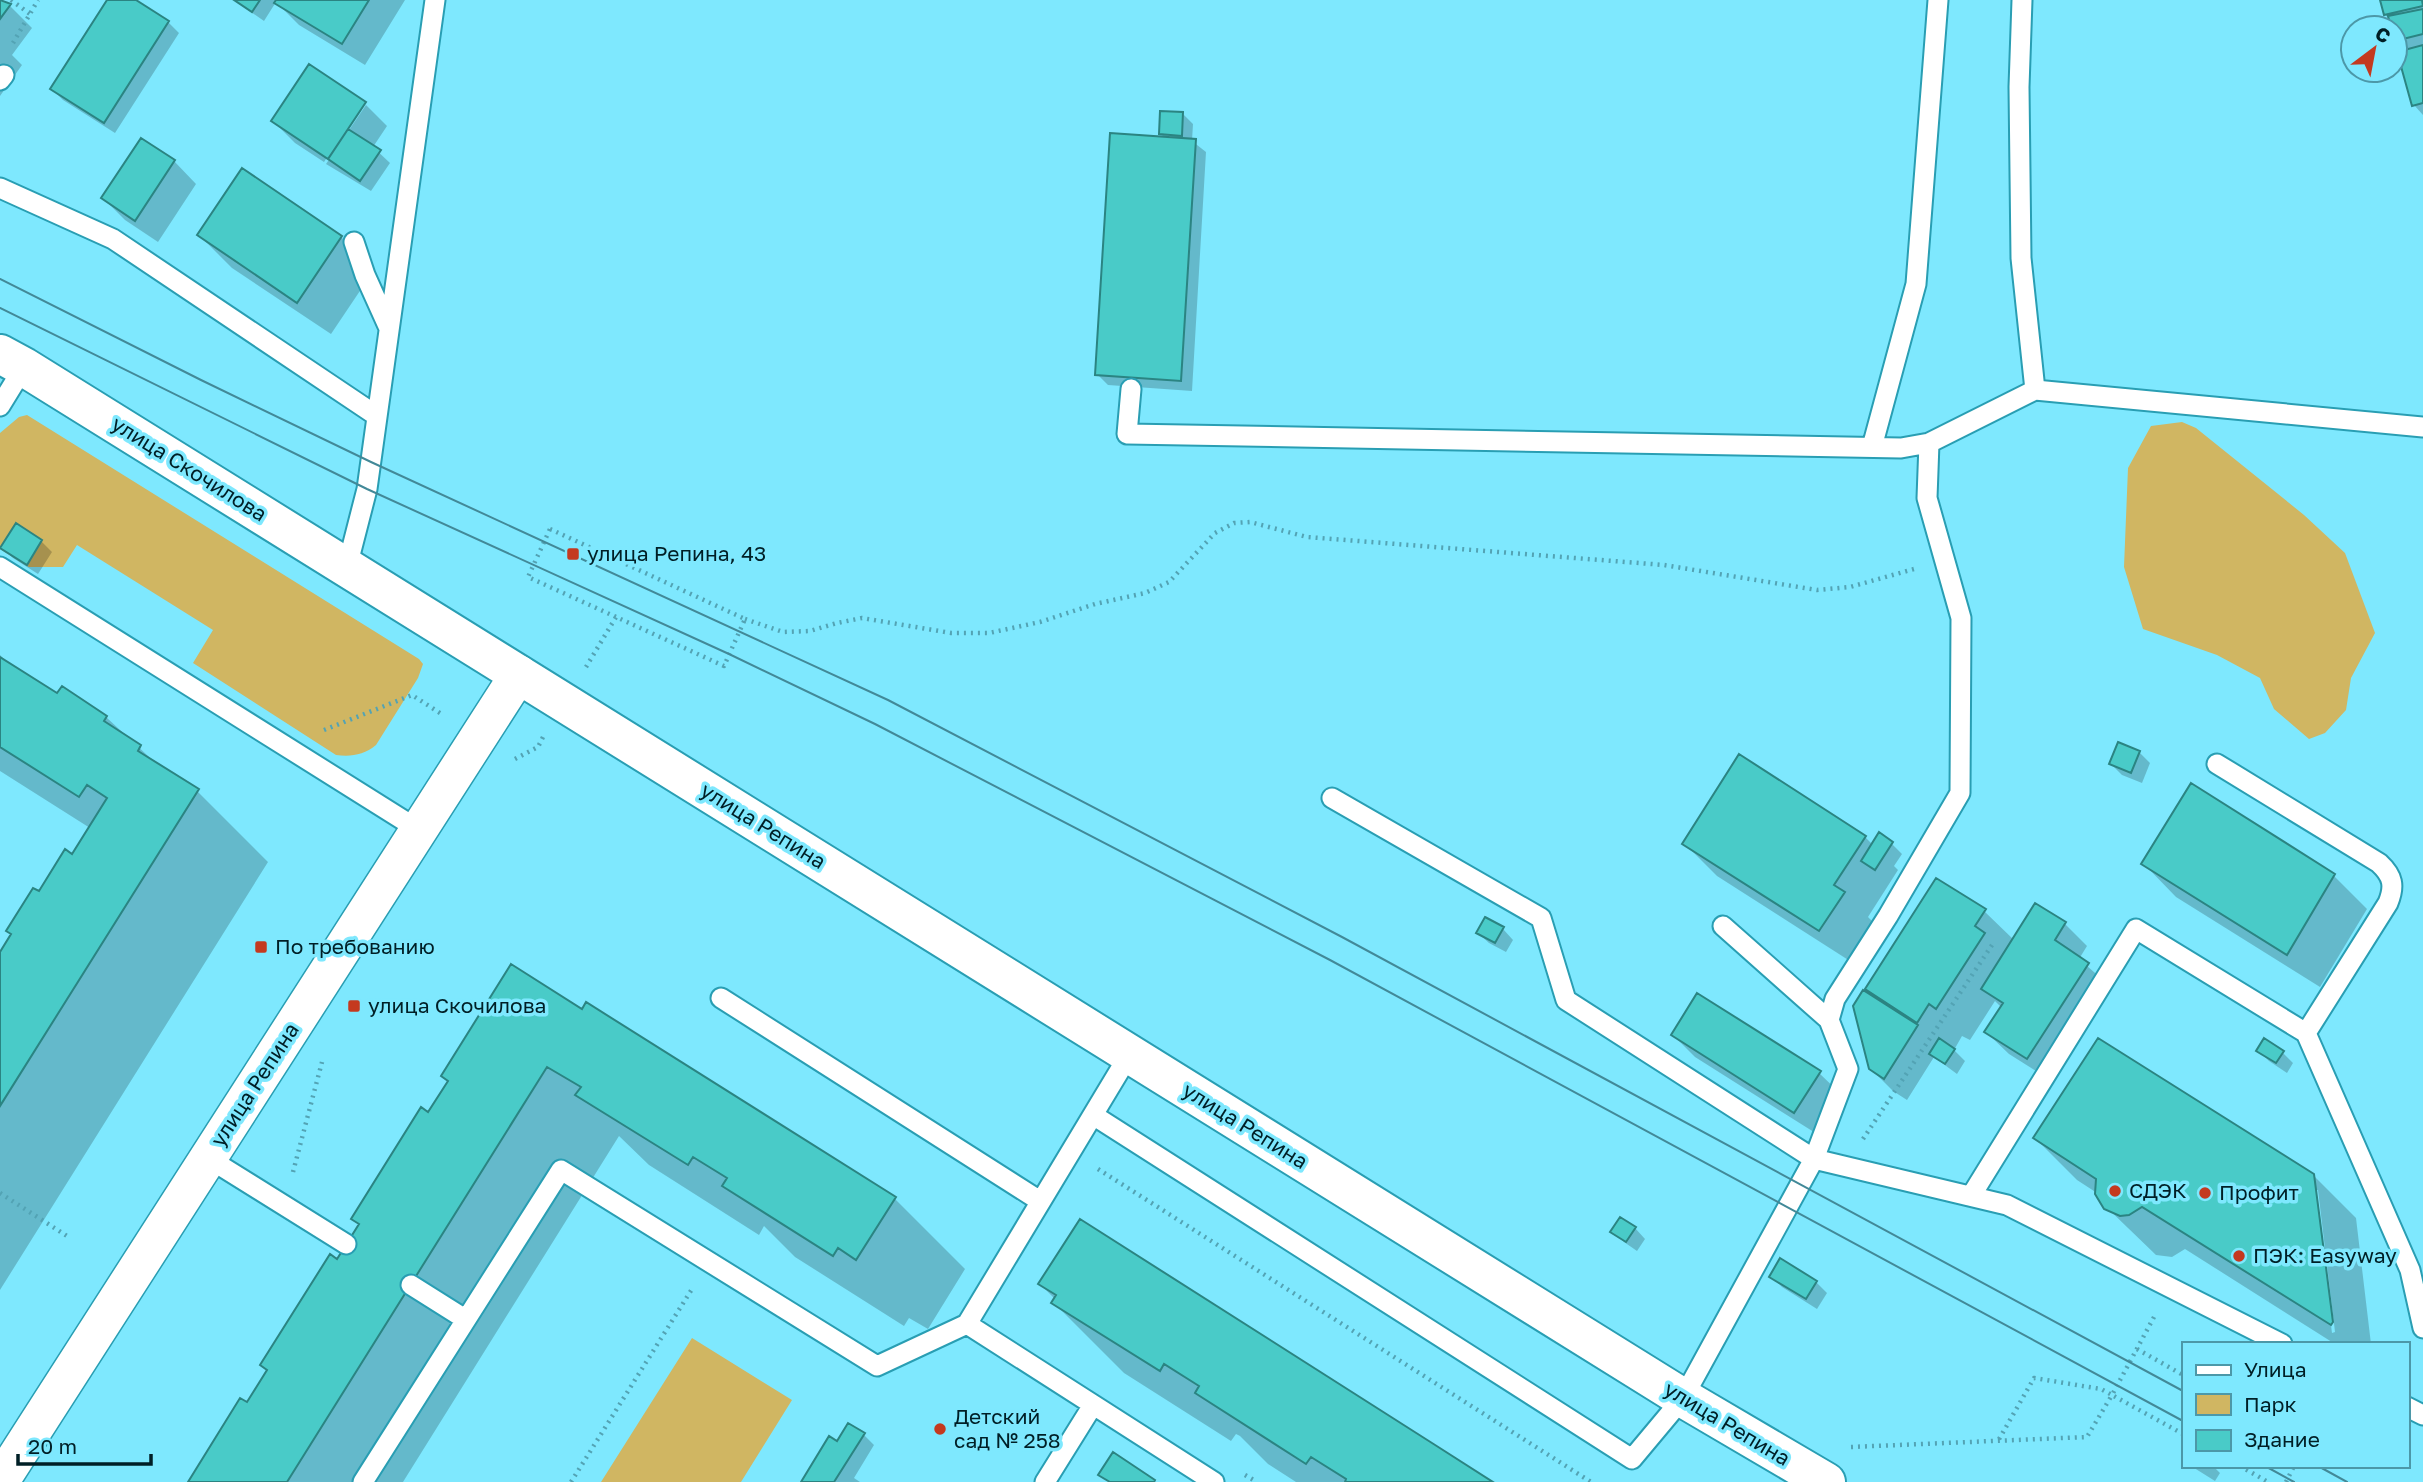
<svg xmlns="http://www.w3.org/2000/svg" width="2423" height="1482" viewBox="0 0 2423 1482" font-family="'Golos Text',sans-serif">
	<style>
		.green { fill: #d0b662 }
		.shadow { fill: #0003; fill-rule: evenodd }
		.building { fill: #49cbc8; stroke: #2b8482; stroke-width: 2 }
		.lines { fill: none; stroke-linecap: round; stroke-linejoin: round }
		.lane-casing { stroke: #299eb3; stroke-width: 23 }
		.street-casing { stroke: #299eb3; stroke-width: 40 }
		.secondary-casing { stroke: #299eb3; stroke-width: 42 }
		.path { stroke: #53a3b4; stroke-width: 4.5; stroke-dasharray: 2 5; stroke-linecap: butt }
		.lane { stroke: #fff; stroke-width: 19 }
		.street { stroke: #fff; stroke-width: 37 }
		.secondary { stroke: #fff; stroke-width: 38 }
		.tram { stroke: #428998; stroke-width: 2 }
		.poi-dot { fill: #c4391f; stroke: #7ee8fe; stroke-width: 2.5 }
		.labels { text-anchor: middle; stroke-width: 7; stroke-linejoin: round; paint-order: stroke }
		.street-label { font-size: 21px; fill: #001f26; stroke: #7ee8fe }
		.poi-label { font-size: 21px; fill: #001f26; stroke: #7ee8fe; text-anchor: start }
	</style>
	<rect width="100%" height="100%" fill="#7ee8fe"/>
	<path class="green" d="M27 415 419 659 423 664 418 678 376 745C364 755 351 757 336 755L193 663 213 630 77 545 63 567H29L0 549V433L19 417Z
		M2182 422 2196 428 2304 515 2345 553 2375 633 2351 678 2346 710 2325 733 2309 739 2274 709 2260 678 2217 655 2143 629 2124 567 2128 468 2151 426Z
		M692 1338 792 1400 741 1482H601Z"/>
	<path class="shadow" d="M0 0 9 5 32 28 12 55 22 65 0 96Z
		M109 0H133L168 22 179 33 115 133 63 100 52 89Z
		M234 0H405L365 65 299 25 276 2 264 21Z
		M2382 0H2423V115L2414 105 2407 51 2396 40 2395 28 2385 14Z
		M364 102 324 162 295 143 273 121Z
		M366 105 387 126 373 147 390 163 371 191 326 164Z
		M1182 113 1193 124 1192 141 1206 152 1192 391 1108 385 1097 374 1166 139 1161 134Z
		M174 161 196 184 158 242 125 220 103 198Z
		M199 235 341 237 374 270 331 334 232 268Z
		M16 525 41 541 52 552 38 574 13 558 2 548Z
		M0 655 11 666 58 696 106 717 161 768 197 791 268 862 0 1290V956L39 894 73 856 90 828 0 771Z
		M2139 752 2150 763 2142 783 2122 775 2111 764Z
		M1865 837 1873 845 1891 843 1902 854 1894 866 1898 870 1868 917 1877 926 1853 963 1717 876 1684 843Z
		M2144 864 2334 876 2367 909 2320 987 2176 897Z
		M1984 911 2014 940 2065 924 2087 946 2079 959 2110 986 2050 1080 2009 1054 1986 1032 2002 1008 1995 1001 1970 1040 1962 1036 1954 1050 1965 1061 1957 1074 1934 1057 1907 1100 1893 1091 1870 1068 1879 1001 1867 989Z
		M1503 929 1513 940 1506 952 1489 943 1478 933Z
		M511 967 894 1198 965 1269 928 1329 909 1318 904 1326 795 1257 764 1226 759 1235 649 1165 619 1136 403 1482H190L247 1405 360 1226 353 1219 429 1114 449 1082Z
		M1673 1035 1819 1073 1842 1095 1817 1134 1695 1057Z
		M2258 1050 2282 1052 2293 1063 2287 1073 2269 1061Z
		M2035 1138 2313 1175 2356 1218 2371 1344H2335L2185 1249 2172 1257 2156 1255 2100 1201 2097 1193 2077 1180ZM2314 1190H2318L2335 1332 2332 1333Z
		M1635 1228 1645 1239 1637 1251 1624 1242 1613 1232Z
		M1771 1276 1816 1282 1827 1293 1817 1309 1782 1287Z
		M1040 1284 1490 1482H1296L1268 1464 1240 1436 1236 1434 1231 1441 1124 1373 1053 1302 1055 1299Z
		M863 1434 874 1445 854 1478 860 1482H803L838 1443Z
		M2191 1466H2213L2220 1473 2215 1481Z"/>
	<path class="building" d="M0 0 11 4 0 19Z
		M107 0H136L169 21 104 123 50 89Z
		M234 0H260L252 12Z
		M276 0H369L342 44 274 3Z
		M2380 0H2422L2423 6 2384 15Z
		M2423 9V34L2395 41V28H2391L2388 16Z
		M2423 45V103L2412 106 2397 52Z
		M309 64 366 102 328 159 271 121Z
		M1160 111 1183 112 1182 136 1159 134Z
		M348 129 381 150 360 181 328 159Z
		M1110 133 1196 139 1181 381 1095 375Z
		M141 138 175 160 135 221 101 198Z
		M242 168 342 236 297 303 197 235Z
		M16 523 42 540 27 565 0 548Z
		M0 657 57 693 62 686 107 716 104 721 141 745 138 751 199 789 0 1106V952L11 934 6 931 33 888 39 891 65 849 72 854 107 798 87 785 79 797 0 747Z
		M2118 742 2140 751 2131 773 2109 764Z
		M1739 754 1866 836 1834 885 1845 892 1819 931 1682 844Z
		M2191 783 2335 874 2287 955 2141 864Z
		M1879 832 1893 842 1875 870 1861 861Z
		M1936 878 1986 909 1975 926 1985 933 1936 1009 1929 1004 1917 1023 1865 989Z
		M2035 903 2066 922 2055 940 2089 963 2027 1059 1984 1032 2003 1003 1981 989Z
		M1485 917 1504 927 1495 943 1476 933Z
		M511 964 582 1009 586 1002 896 1197 856 1260 838 1248 833 1256 722 1186 727 1178 693 1157 688 1165 575 1095 581 1087 547 1067 287 1482H188L240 1398 247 1402 267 1370 260 1365 330 1254 337 1259 359 1224 351 1219 421 1107 428 1112 448 1081 441 1076Z
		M1863 990 1918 1025 1884 1079 1869 1069 1853 1006Z
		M1697 993 1821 1071 1794 1113 1671 1035Z
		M1939 1038 1955 1049 1945 1064 1929 1054Z
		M2098 1038 2314 1174 2333 1322 2331 1325 2142 1207 2129 1215 2120 1216 2104 1209 2095 1194 2096 1179 2033 1138Z
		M2264 1038 2284 1051 2276 1063 2256 1051Z
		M1620 1217 1636 1227 1626 1242 1610 1232Z
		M1080 1219 1432 1443 1493 1482H1345L1346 1479 1311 1457 1306 1464 1195 1393 1199 1386 1164 1364 1160 1371 1051 1303 1056 1295 1038 1284Z
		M1780 1258 1817 1281 1806 1299 1769 1277Z
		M848 1423 865 1433 834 1482H801L829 1436 837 1441Z
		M1113 1452 1155 1480 1154 1482H1110L1098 1475Z"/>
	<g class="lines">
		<g class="lane-casing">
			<path id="lane" d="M2022 0 2019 87 2021 258 2035 390
				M0 80 4 75
				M0 188 113 239 377 416
				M354 242 365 275 388 326
				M1131 389 1127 434 1901 448 1929 443 2035 390 2423 427
				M0 406 24 367
				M1872 447 1916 284 1938 0
				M0 567 419 830
				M347 567 367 489 435 0
				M2217 764 2379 863C2393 876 2395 886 2388 903L2306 1033
				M1332 798 1541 918 1566 1000 1814 1159 2007 1205 2282 1344
				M1723 926 1829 1020
				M721 998 1040 1201
				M1093 1115 1632 1459 1683 1398 1814 1159 1848 1069 1829 1020 1835 999 1888 916 1960 793 1961 618 1927 498 1929 443
				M208 1158 346 1244
				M1971 1196 2136 929 2306 1033 2410 1270 2423 1328
				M411 1285 465 1319
				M967 1324 1214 1482
				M2407 1407 2423 1415
				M363 1482 561 1170 877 1366 967 1324 1129 1055
				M1045 1482 1093 1405"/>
		</g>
		<g class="street-casing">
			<path id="street" d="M0 1482 519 674"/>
		</g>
		<g class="secondary-casing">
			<path id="secondary" d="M0 354 24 367 1683 1398 1826 1482"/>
		</g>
		<path class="path" d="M11 0 30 14
			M13 43 38 0
			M550 529 745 619 724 666 528 577Z
			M745 619 783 632 810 631 837 623 862 618 951 633H989L1040 622 1095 604 1145 593 1169 582 1215 533 1234 523 1250 522 1307 537 1664 565 1817 590 1850 587 1914 569
			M586 667 616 617
			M324 730 412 695 443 715
			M515 759 538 747 543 737
			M1863 1139 1994 942
			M1098 1169 1591 1482
			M293 1172 322 1062
			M0 1193 67 1236
			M2154 1317 2112 1395 2183 1434
			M2137 1349 2183 1375
			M1851 1447 2087 1437 2112 1395 2101 1389 2034 1378 1998 1441
			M2240 1466 2268 1482
			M1245 1475 1257 1482
			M571 1482 692 1289
			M2286 1482 2294 1466"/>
		<use href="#lane" class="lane"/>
		<use href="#street" class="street"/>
		<use href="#secondary" class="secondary"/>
		<path class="tram" d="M0 279 201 380 371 462 888 700 1342 937 2183 1391
			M0 308 367 489 729 654 875 724 1330 960 2183 1421
			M2265 1466 2294 1482
			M2318 1466 2347 1482"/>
	</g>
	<g class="poi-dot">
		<rect x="566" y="547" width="14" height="14" rx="3.5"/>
		<rect x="254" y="940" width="14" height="14" rx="3.5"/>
		<rect x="347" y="999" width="14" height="14" rx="3.5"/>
		<circle cx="2115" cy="1191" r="7"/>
		<circle cx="2205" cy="1193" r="7"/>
		<circle cx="2239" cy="1256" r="7"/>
		<circle cx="940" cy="1429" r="7"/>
	</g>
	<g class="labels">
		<g class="street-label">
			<text transform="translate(189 469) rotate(32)" y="7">улица Скочилова</text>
			<text transform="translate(763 826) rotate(32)" y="7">улица Репина</text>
			<text transform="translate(255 1085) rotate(-57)" y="7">улица Репина</text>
			<text transform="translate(1245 1126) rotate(32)" y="7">улица Репина</text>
			<text transform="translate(1727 1424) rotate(31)" y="7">улица Репина</text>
		</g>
		<g class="poi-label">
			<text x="587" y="561">улица Репина, 43</text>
			<text x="275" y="954">По требованию</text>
			<text x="368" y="1013">улица Скочилова</text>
			<text x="2129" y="1198">СДЭК</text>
			<text x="2219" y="1200">Профит</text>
			<text x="2253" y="1263">ПЭК: Easyway</text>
			<text x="954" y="1424">Детский<tspan x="954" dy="24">сад № 258</tspan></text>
		</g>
	</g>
	<rect x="2182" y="1342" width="228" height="126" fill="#7ee8fe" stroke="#4c98a8" stroke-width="2"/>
	<rect x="2196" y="1365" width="35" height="10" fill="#ffffff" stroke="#4c98a8" stroke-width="2"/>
	<text x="2244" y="1377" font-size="21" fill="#001f26">Улица</text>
	<rect x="2196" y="1394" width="35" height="21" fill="#d0b662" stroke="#4c98a8" stroke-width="2"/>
	<text x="2244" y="1412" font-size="21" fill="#001f26">Парк</text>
	<rect x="2196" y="1430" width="35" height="21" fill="#49cbc8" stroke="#4c98a8" stroke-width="2"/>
	<text x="2244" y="1447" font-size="21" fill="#001f26">Здание</text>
	<g transform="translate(2374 49) rotate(32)"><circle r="33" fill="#7ee8fe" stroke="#4c98a8" stroke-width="2"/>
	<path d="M0-5L12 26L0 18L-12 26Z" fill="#c4391f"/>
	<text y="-10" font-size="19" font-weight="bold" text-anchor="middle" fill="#001f26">С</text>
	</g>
	<path d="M18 1454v10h133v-10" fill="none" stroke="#001f26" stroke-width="3.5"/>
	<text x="28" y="1454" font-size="21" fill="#001f26" stroke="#7ee8fe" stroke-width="5" paint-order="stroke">20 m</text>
</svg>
